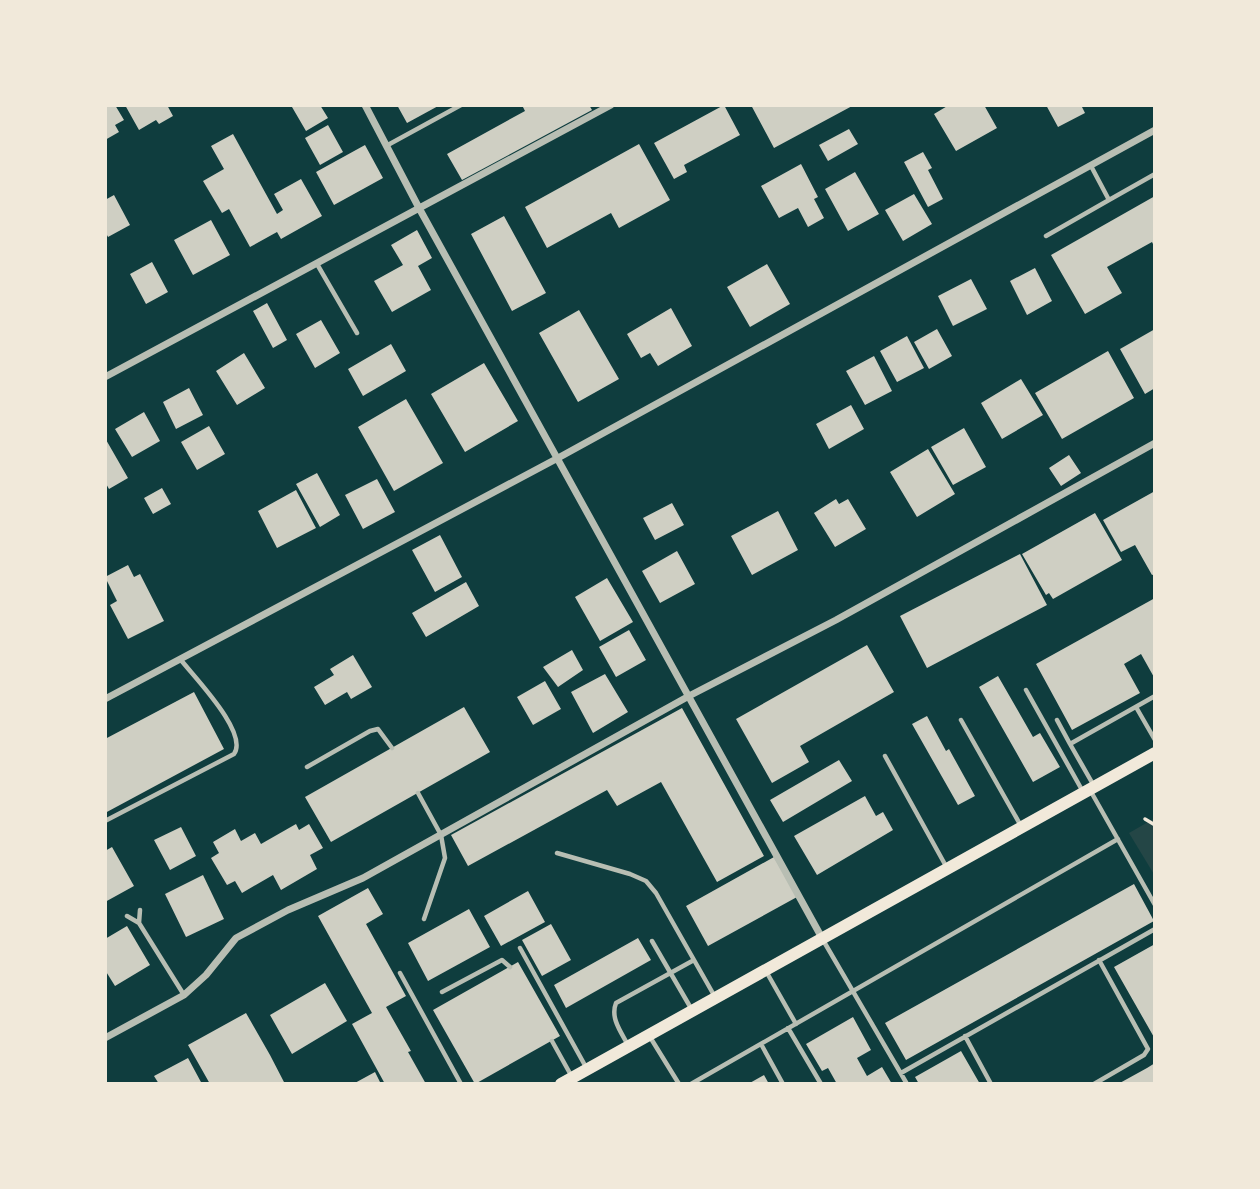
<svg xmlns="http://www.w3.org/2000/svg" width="1260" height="1189" viewBox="0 0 1260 1189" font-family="'Roboto Condensed',sans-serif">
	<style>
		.green { fill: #244646 }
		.building { fill: #cfcfc3 }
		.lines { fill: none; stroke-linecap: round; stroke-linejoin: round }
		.path { stroke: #f1e9da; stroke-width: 3.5 }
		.service { stroke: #b8beb3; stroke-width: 4.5 }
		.minor { stroke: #b8beb3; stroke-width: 7 }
		.secondary { stroke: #f1e9da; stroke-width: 12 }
	</style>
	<rect width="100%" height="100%" fill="#0f3d3e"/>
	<path class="green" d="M1155 818V876L1129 833Z"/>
	<path class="building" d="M105 105H115L124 120 115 125 119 132 105 140Z
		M125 105H167L173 116 159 124 156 120 139 130Z
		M295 105H320L328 118 306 131 292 107Z
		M397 105H440L407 123Z
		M522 105H589L592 110 462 180 447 154 525 111Z
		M724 105 740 135 684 165 687 172 674 179 654 143Z
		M751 105H854L774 148Z
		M949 105H984L997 128 956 151 934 114Z
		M1046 105H1081L1085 113 1058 127Z
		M328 125 343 152 320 165 305 138Z
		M849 129 858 144 828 161 819 145Z
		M233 134 277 214 283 210 274 194 301 179 322 216 281 239 277 232 250 247 229 209 222 213 203 181 224 169 211 146Z
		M639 144 670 200 619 228 611 213 547 248 525 207Z
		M365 145 383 178 334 205 316 172Z
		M923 152 932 168 928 170 943 199 928 207 904 162Z
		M801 164 818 197 814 199 824 218 808 227 798 208 779 218 761 186Z
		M855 172 879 214 848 231 825 189Z
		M914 194 932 224 903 241 885 210Z
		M114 195 130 225 108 237 105 231V200Z
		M1155 196V248L1152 242 1107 267 1122 293 1085 314 1051 255Z
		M504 216 546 293 512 311 471 234Z
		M211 220 230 255 193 275 174 240Z
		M417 230 432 258 418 266 431 290 392 312 374 281 403 265 391 245Z
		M152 262 168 292 146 304 130 274Z
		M767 264 790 304 750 327 727 287Z
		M1035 268 1052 301 1027 315 1010 281Z
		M971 279 987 309 953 326 938 296Z
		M267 303 287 340 273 348 253 311Z
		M671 308 692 346 658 366 650 353 641 358 627 334Z
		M579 310 619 379 578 402 539 333Z
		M321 320 340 353 315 368 296 334Z
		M937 329 952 356 929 369 914 342Z
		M1155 329V388L1145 394 1120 349Z
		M907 336 924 368 897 382 880 351Z
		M391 344 406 371 363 396 348 369Z
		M1108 351 1134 398 1062 439 1035 393Z
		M244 353 265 388 237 405 216 371Z
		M874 356 892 391 865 405 846 371Z
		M484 363 518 421 465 452 431 394Z
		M1021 379 1043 415 1002 439 981 403Z
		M189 388 203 415 176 429 163 402Z
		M406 399 443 463 394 491 358 427Z
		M851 405 864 429 829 449 816 424Z
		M144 412 160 441 132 457 115 429Z
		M209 426 225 454 197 470 181 442Z
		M964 428 986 467 953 485 931 447Z
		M105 438 128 478 109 489 105 482Z
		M928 449 955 494 917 517 890 472Z
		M1069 455 1081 473 1061 486 1049 468Z
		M317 473 340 515 320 527 296 484Z
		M377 479 395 512 363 529 345 495Z
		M162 488 171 504 153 514 144 498Z
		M296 490 316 528 277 548 258 511Z
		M1155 491V574L1152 575 1135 545 1121 552 1103 520Z
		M836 499 839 504 848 499 866 529 835 547 814 513Z
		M672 503 684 525 655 540 643 518Z
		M778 511 798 550 752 575 731 536Z
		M1095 513 1122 560 1053 599 1049 593 1046 595 1022 554Z
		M440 535 462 577 435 592 412 550Z
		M677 551 695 584 660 603 642 571Z
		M1020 554 1047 605 927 668 900 616Z
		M128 565 134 577 140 574 164 621 128 639 110 605 117 601 105 577Z
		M607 578 633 622 600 641 575 597Z
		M466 582 479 606 426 637 412 613Z
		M1155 598V679L1141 654 1124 664 1140 693 1072 730 1036 664Z
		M629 630 646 660 616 677 599 647Z
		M867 645 894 692 800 746 809 762 772 783 736 719Z
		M572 650 583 670 558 687 543 667Z
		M353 655 372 687 351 699 347 692 325 705 314 687 334 675 330 669Z
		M605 674 628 712 593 733 571 692Z
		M998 676 1033 737 1040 733 1060 767 1033 782 979 687Z
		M545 681 561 709 533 725 517 697Z
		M194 692 224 749 105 813V739Z
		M464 707 490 752 331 842 305 797Z
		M682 708 764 856 717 882 661 782 617 806 607 790 468 866 451 835Z
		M927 716 946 751 949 749 975 796 958 805 912 724Z
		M839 760 852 781 783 822 770 800Z
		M865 796 876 816 883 812 893 830 817 875 794 836Z
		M296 824 299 830 309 824 323 848 310 855 317 869 281 890 273 875 242 893 235 881 227 885 211 858 219 853 213 842 235 829 241 841 255 833 261 844Z
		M181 827 196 856 170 870 154 840Z
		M112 847 134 886 105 902V851Z
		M774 857 797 897 708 946 686 906Z
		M203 875 224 919 186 937 165 894Z
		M1134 884 1154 921 906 1060 885 1023Z
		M368 888 383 914 366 924 406 996 386 1007 411 1051 408 1052 426 1084H385L352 1024 372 1013 318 916Z
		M528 891 545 922 501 946 484 916Z
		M469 909 490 947 428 981 408 943Z
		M551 924 571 960 542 976 522 940Z
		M127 926 150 965 115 986 105 970V939Z
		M638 938 651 960 566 1008 554 985Z
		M1155 944V1039L1114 967Z
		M518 962 560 1036 475 1084 433 1010Z
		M325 983 347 1021 292 1054 270 1015Z
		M246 1013 270 1055 285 1084H210L188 1045Z
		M853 1017 871 1050 857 1058 867 1076 882 1067 892 1084H837L828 1068 822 1071 806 1044Z
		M961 1051 980 1084H919L915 1077Z
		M188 1058 202 1084H159L154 1076Z
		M1155 1063V1084H1118L1147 1068Z
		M375 1072 381 1084H353Z
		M764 1075 769 1084H748Z"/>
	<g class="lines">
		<path class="path" d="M1145 819 1155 825"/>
		<path class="service" d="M386 146 461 105
			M1109 200 1155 174
			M1046 236 1109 200 1091 166
			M317 264 357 333
			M1026 690 1082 790
			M1136 707 1155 740
			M961 720 1021 826
			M1057 720 1070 744
			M885 756 947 868
			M307 767 370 731 378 729 392 748
			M1094 786 1070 744 1155 696
			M1090 790 1155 905
			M418 793 441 835 445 858 424 919
			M105 821 234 754C249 733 195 678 181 660
			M557 853 630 874 646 881 656 893 715 997
			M140 910 139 923 184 995
			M127 916 139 923
			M823 940 907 1084
			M652 941 692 1010
			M520 948 587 1069
			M400 973 461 1084
			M767 973 796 1024
			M442 992 502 960 510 967
			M788 1028 821 1084
			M965 1036 991 1084
			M650 1037 679 1084
			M552 1041 572 1077
			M761 1044 783 1084
			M628 1045C621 1032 610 1018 616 1003L694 960
			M901 1073 1155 929
			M691 1084 1118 839
			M1094 1084 1144 1055 1148 1049 1099 960"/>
		<path class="minor" d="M365 105 419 208 822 938
			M105 377 611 105
			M105 699 558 458 1155 130
			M105 1038 184 995 206 975 236 938 288 910 363 878 689 696 836 620 1155 443"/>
		<path class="secondary" d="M561 1084 1155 753"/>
	</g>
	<rect width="1260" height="1189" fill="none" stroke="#f1e9da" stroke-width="214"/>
</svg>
